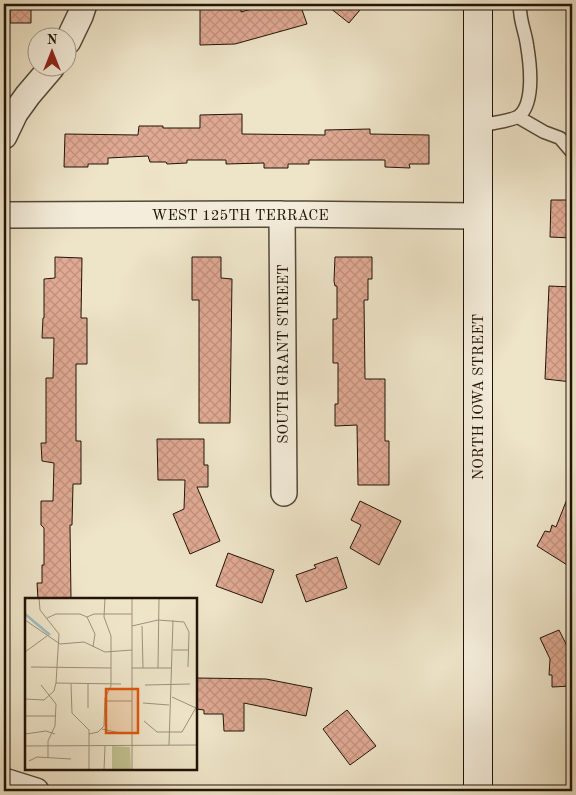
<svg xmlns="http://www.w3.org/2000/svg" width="576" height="795" viewBox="0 0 576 795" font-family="'Old Standard TT',serif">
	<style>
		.building { fill: url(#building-cross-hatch); stroke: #211408 }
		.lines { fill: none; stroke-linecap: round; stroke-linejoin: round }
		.lane-casing { stroke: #544838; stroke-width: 15 }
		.street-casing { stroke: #544838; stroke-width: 28 }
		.secondary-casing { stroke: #211408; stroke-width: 30 }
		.lane { stroke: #f4eddb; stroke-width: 12 }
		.street { stroke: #f4eddb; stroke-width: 25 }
		.secondary { stroke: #f4eddb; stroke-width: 28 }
		.labels { text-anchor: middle; stroke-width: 5; stroke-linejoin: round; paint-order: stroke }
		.street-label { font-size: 15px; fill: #211408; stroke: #f4eddb }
		.inset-river { fill: none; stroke: #a0bbc1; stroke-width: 2.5 }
		.inset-road { fill: none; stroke: #9c917b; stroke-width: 1 }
		.view { fill: #de560c; fill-opacity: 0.15; stroke: #de560c; stroke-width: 2.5 }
		.inset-edge { fill: none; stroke: #211408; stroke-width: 2.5 }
	</style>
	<defs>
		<pattern id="building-cross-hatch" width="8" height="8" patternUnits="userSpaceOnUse" patternTransform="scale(1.25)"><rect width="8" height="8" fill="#e0a993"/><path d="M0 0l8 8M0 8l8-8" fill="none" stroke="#c0917d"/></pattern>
	</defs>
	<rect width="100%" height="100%" fill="#eee4c8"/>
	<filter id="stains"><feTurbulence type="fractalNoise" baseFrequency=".004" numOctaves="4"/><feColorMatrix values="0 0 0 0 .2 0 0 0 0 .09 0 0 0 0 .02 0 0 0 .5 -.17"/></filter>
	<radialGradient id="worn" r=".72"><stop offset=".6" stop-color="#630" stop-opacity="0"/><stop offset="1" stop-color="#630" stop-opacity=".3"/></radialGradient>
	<path class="building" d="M10 4H31V23H10Z
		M200 4H241V12L269 4H300L307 24 235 44 200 45Z
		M325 4H365L349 23Z
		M242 114V134L325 135V130L370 129V134L429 135V164H409L410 168 385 167V160H309V164H288V168H264V163L226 164V160H187V163L167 164 166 162H150L148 156 108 158V164H88V167H64L65 134 138 135 139 126H163V128H200V115Z
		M551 200H572V238L550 237Z
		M55 257 82 258 81 318H87V364H76V441H81V484H73L72 525H70L71 599H38L37 583H42V565H44V528L41 525V501H53L54 463 42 461 41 443H46V378H53L54 338H42L43 318H44V279L55 278Z
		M192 257H221V278L232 279 230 423H199V300H192Z
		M335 257H372V279H368V300H364L365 379H385V441H389V485H358L357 425 335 426V404H338V363H333V319H337V286H335L334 281Z
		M549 286 572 287V382L545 379Z
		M157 439H204V465H208V487H197L220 541 190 554 173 514 184 509 185 480H158Z
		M571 489H572V568L537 546 545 531 550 532 552 525 556 527Z
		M360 501 401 521 379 565 350 548 361 525 351 520Z
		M228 553 274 570 262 603 216 586Z
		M337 557 347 588 306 602 296 575 316 568 314 565Z
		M559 630 572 656V686L552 687V675H549L550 659 540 638Z
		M196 678 266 679 312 688 306 716 244 703V731H224L223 714H204V710L196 709Z
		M347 710 376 746 350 765 323 729Z"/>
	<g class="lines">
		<g class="lane-casing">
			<path id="lane" d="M518 117 544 132 560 138 572 152
				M477 126C487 124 512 121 519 116 535 103 530 63 527 45 525 30 519 20 520 4"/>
		</g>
		<g class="street-casing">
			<path id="street" d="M68 41 80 16 84 4
				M4 136 15 113 28 95 51 68
				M282 214 284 493
				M4 215 282 214 477 216
				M4 781 36 791"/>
		</g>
		<g class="secondary-casing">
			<path id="secondary" d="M478 4V791"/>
		</g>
		<use href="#lane" class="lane"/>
		<use href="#street" class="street"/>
		<use href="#secondary" class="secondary"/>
	</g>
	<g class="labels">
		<g class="street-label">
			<text x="240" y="220">WEST 125TH TERRACE</text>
			<text transform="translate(283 354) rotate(-90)" y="5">SOUTH GRANT STREET</text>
			<text transform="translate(478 397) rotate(-90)" y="5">NORTH IOWA STREET</text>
		</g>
	</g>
	<g transform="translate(25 598)">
		<rect width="172" height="172" fill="#eee4c8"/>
		<path d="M87 148 105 149 106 172H87Z" fill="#c1c190"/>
		<path class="inset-river" d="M0 16 25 37"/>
		<path class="inset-road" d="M62 19 69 16H107M62 19 70 36 68 49M22 20 31 16H55L62 19M0 22 35 46 59 44 80 54 107 52M107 28 133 22 159 24 164 34 163 69M117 28 118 70M148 52H164M0 54 22 38M6 69 86 70M107 70H146M133 70 134 0M31 85 96 86M46 86 47 115 64 132V172M16 87 31 106 30 128 23 143V160M120 87 165 86M147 99 171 110M0 101 19 102 29 93 31 85 34 36 15 12 14 0M80 103H107M118 105 144 107M63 110V85M0 118H31M119 123 132 134H157L173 106M77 131 95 135M0 136 21 133 30 136M64 136 73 134 79 128 80 100 86 88V38L79 19 80 0M144 147 148 22M0 148 173 147M4 163 12 159 46 161M79 172 80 148M107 172V0"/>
		<path class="view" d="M81 91H113V135H81Z"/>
		<rect width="172" height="172" class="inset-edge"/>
	</g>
	<rect width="576" height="795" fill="none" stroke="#eee4c8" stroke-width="20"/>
	<rect x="5" y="5" width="566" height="785" fill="none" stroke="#211408" stroke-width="2.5"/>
	<rect x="10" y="10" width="556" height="775" fill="none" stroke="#211408"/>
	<g transform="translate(52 52)"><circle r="24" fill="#f4eddb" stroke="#a09687"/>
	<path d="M0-4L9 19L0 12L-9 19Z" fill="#8f2418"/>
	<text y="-8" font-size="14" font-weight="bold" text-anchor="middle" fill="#211408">N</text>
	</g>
	<rect width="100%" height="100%" filter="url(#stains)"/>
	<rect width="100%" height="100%" fill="url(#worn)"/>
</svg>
